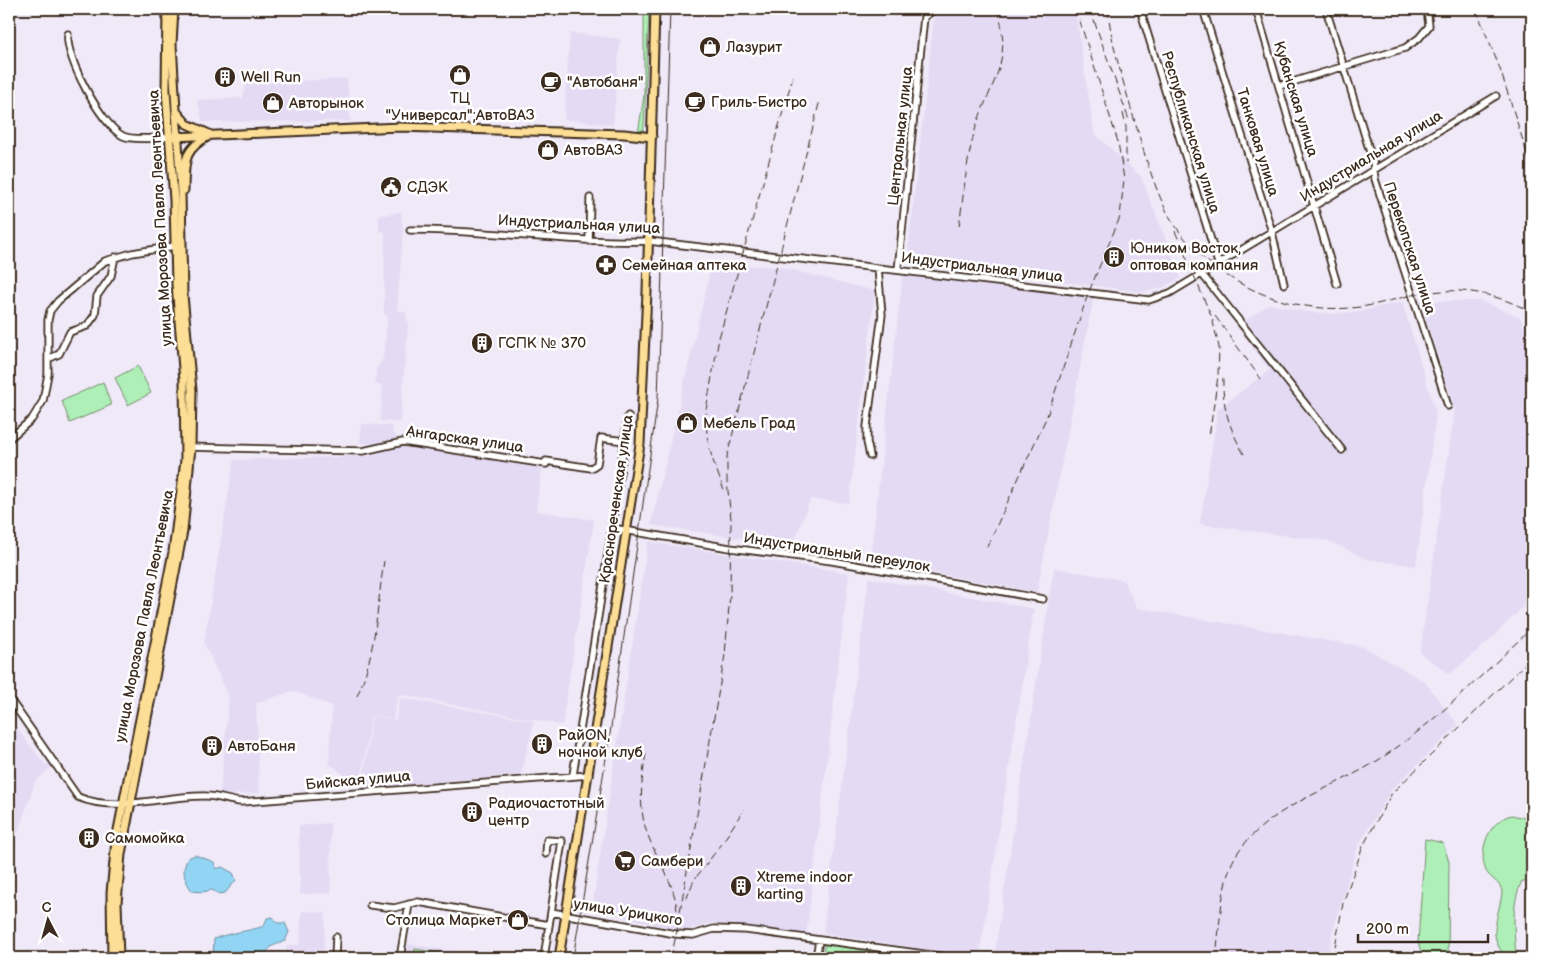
<svg xmlns="http://www.w3.org/2000/svg" width="1541" height="967" viewBox="0 0 1541 967" font-family="'Balsamiq Sans',sans-serif">
	<style>
		.built { fill: #e4daf3 }
		.green { fill: #aeefb7; stroke: #748c6a }
		.water { fill: #91d4f3; stroke: #6f909e }
		.lines { fill: none; stroke-linecap: round; stroke-linejoin: round }
		.minor-casing { stroke: #3b2a1e; stroke-width: 9 }
		.major-casing { stroke: #3b2a1e; stroke-width: 11 }
		.minor { stroke: #fff; stroke-width: 5.5 }
		.major { stroke: #fcde96; stroke-width: 7 }
		.tram { stroke: #3b2a1e; stroke-width: 1 }
		.rail { stroke: #3b2a1e; stroke-width: 1; stroke-dasharray: 8 4; stroke-linecap: butt }
		.labels { text-anchor: middle; stroke-width: 5; stroke-linejoin: round; paint-order: stroke }
		.poi-label { font-size: 15px; fill: #3b2a1e; stroke: #fff; text-anchor: start }
		.street-label { font-size: 15px; fill: #3b2a1e; stroke: #fff }
	</style>
	<rect width="100%" height="100%" fill="#efe9f8"/>
	<filter id="ink" filterUnits="userSpaceOnUse"><feTurbulence type="fractalNoise" baseFrequency=".02" numOctaves="2"/><feDisplacementMap in="SourceGraphic" scale="10" xChannelSelector="R" yChannelSelector="G"/><feConvolveMatrix kernelMatrix="1 2 1 2 8 2 1 2 1" color-interpolation-filters="sRGB"/></filter>
	<g filter="url(#ink)">
		<path class="built" d="M935 9H1075L1094 133 1141 177 1181 278 1161 288 1143 292 907 262Z
			M570 33 620 39 613 125 564 119Z
			M347 79 350 121 203 122 197 100 243 98 246 83Z
			M401 212 403 230 397 311 405 312 408 324 400 422 380 421 383 386 375 384 376 370 383 359 388 317 384 313 385 232 379 231V216Z
			M712 264 780 267 875 291 849 503 810 499 793 546 651 525Z
			M903 274 1094 295 1037 592 870 561Z
			M1420 301H1480L1520 317 1532 349V597L1492 638 1450 674 1420 653 1455 409Z
			M1402 302 1436 413 1416 566 1367 559 1329 541 1200 524 1218 409 1270 370 1237 327 1269 304 1306 312 1333 314 1362 311Z
			M362 424 393 426 392 434 396 435V440L380 444 360 443Z
			M400 445 542 468 536 511 594 520 562 725 398 694 393 719 371 715 360 787 329 763 332 706 293 691 256 703 259 793 220 795 229 696 204 643 234 460 371 456Z
			M648 542 849 573 806 936 712 923 682 931 592 909Z
			M1054 568 1123 580 1137 608 1364 647 1425 682 1458 725 1391 790 1358 846 1332 934 1328 958H994Z
			M869 578 1034 609 979 958 823 933Z
			M400 698 534 721 521 775 362 788 372 716 396 720Z
			M9 718 42 761 46 765 49 762 52 766 35 782 9 859Z
			M330 823 331 893 300 894 299 826Z
			M302 911 326 913 323 958H286L287 945H300Z
			M408 944 462 953 461 958H406Z"/>
		<path class="green" d="M644 9H649L644 126 643 132 638 133 644 96Z
			M138 366 151 393 128 405 115 378Z
			M103 382 111 405 70 423 62 401Z
			M1512 815 1532 820V881H1522C1511 903 1514 931 1516 955L1512 958H1506C1491 938 1494 931 1499 908 1500 903 1502 897 1502 892 1501 882 1490 879 1486 871 1477 850 1490 819 1512 815Z
			M1425 839 1443 843 1449 862 1448 958H1423L1418 942Z
			M825 943 928 958H822Z
			M415 949 457 956 456 958H413Z"/>
		<path class="water" d="M195 855 214 862 216 869 222 867 233 873 236 880 225 893 219 894 212 890 202 892 192 891C184 879 181 871 188 858Z
			M273 917 277 923H285L289 932 285 941 272 946 261 958H213L214 939C230 932 247 932 264 926L267 918Z"/>
		<g class="lines">
			<g class="minor-casing">
				<path id="minor" d="M1140 9 1218 263
					M1203 9 1272 232 1284 284
					M1256 9 1337 284
					M1326 9 1373 162 1375 179 1448 406
					M68 34C64 56 102 126 123 136 132 140 159 138 169 137
					M1279 86 1405 48 1419 38 1429 26 1427 9
					M410 230C490 230 569 243 649 241L1149 300 1170 293 1496 96
					M589 241 590 198
					M898 270 924 17 935 9
					M1201 273 1342 450
					M48 359 59 354 70 332 87 326 95 315 97 296 111 276 115 257
					M9 439 32 419 43 401 48 374V320L50 311 58 301 105 261 132 253 175 246
					M187 447 363 451 403 442 546 464V461L591 468 597 464 601 438 625 441
					M870 456 867 442V426L882 315 878 268
					M612 528 730 548 832 561 1043 599
					M9 698 78 797C118 814 165 794 207 796 217 796 230 801 241 802L589 775
					M573 775 612 528 628 416
					M546 854 547 840 562 841 551 912
					M370 905 394 908 418 902 549 925 551 912 676 934 693 935 714 929 746 930 954 958
					M335 958 336 937
					M400 958 409 904
					M544 958 549 925
					M816 958 819 940"/>
			</g>
			<g class="major-casing">
				<path id="major" d="M176 111 187 124 209 134
					M173 137 400 127 624 134 652 137
					M184 190C185 163 182 150 209 136
					M112 958 111 893 116 840 173 552 185 460 184 381 176 284 174 200 166 90 167 9
					M119 958 117 903 121 854 183 531 191 447 192 390 183 295 181 191 172 44 174 9
					M559 958 640 444 647 292 655 9"/>
			</g>
			<use href="#minor" class="minor"/>
			<use href="#major" class="major"/>
			<path class="tram" d="M573 958 610 734 658 399 670 9"/>
			<path class="rail" d="M1090 9 1129 120
				M1108 9C1111 44 1122 77 1132 112 1142 145 1151 180 1167 212 1202 278 1287 317 1360 307 1377 305 1395 299 1412 295 1458 286 1490 291 1532 312
				M1476 9 1500 69 1532 169
				M1123 113 1126 127V163
				M959 226C964 194 966 159 976 127 992 78 1012 65 998 9
				M1175 231 1212 318 1219 347 1218 376 1209 437
				M1215 316 1261 379
				M1223 378C1222 407 1230 430 1244 454
				M724 490 712 458 707 436 706 410 719 338 793 76
				M987 547 1047 416 1088 294 1120 217 1124 179 1118 142 1076 9
				M357 696C376 655 377 605 384 561
				M646 753C642 779 638 804 646 830 655 857 675 882 677 911
				M686 900 694 880 721 845 744 809
				M678 923 725 655 730 594 731 519 727 481V456L820 100
				M1217 948C1220 920 1222 875 1238 852 1274 802 1337 789 1386 755 1439 719 1485 672 1532 628
				M671 958 680 917
				M1333 958 1343 903 1363 846 1392 793 1532 657"/>
		</g>
	</g>
	<defs>
		<g id="shop-disc" transform="scale(1.125)"><circle r="9.5" fill="#3b2a1e" stroke="#fff"/><path d="M-5-2.5h2.3a2.7 3.5 0 0 1 5.4 0H5L5.5 6h-11ZM-1.5-2.5h3a1.5 2.3 0 0 0-3 0Z" fill="#fff"/></g>
		<g id="building-disc" transform="scale(1.125)"><circle r="9.5" fill="#3b2a1e" stroke="#fff"/><path d="M-4-6H4V6H1V3H-1V6H-4ZM-2.5-4.3h1.7v1.8h-1.7ZM.8-4.3h1.7v1.8H.8ZM-2.5-1h1.7V.8h-1.7ZM.8-1h1.7V.8H.8Z" fill="#fff"/></g>
		<g id="cafe-disc" transform="scale(1.125)"><circle r="9.5" fill="#3b2a1e" stroke="#fff"/><path d="M-5.5-4.5H6V0H3Q3 3.5 0 3.5H-2.5Q-5.5 3.5-5.5 0ZM3-3.2v2h1.7v-2ZM-6 4.5H4V6H-6Z" fill="#fff"/></g>
		<g id="civic-disc" transform="scale(1.125)"><circle r="9.5" fill="#3b2a1e" stroke="#fff"/><path d="M-.6-6.5H3V-4.5H.6V-3L4-1V1h2V6H-6V1h2V-1L-.6-3ZM-1.2 2.5V6h2.4V2.5Z" fill="#fff"/></g>
		<g id="pharmacy-disc" transform="scale(1.125)"><circle r="9.5" fill="#3b2a1e" stroke="#fff"/><path d="M-2-6h4v4h4v4h-4v4h-4v-4h-4v-4h4Z" fill="#fff"/></g>
		<g id="supermarket-disc" transform="scale(1.125)"><circle r="9.5" fill="#3b2a1e" stroke="#fff"/><path d="M-6-5.5h2.5l.6 2H6L4.5 2H-2.5L-4.4-4H-6ZM-1.5 3.2a1.3 1.3 0 1 0 .1 0ZM3 3.2a1.3 1.3 0 1 0 .1 0Z" fill="#fff"/></g>
	</defs>
	<g fill-rule="evenodd">
		<use href="#shop-disc" x="710" y="47"/>
		<use href="#shop-disc" x="460" y="75"/>
		<use href="#building-disc" x="225" y="77"/>
		<use href="#cafe-disc" x="551" y="82"/>
		<use href="#cafe-disc" x="695" y="102"/>
		<use href="#shop-disc" x="273" y="103"/>
		<use href="#shop-disc" x="548" y="150"/>
		<use href="#civic-disc" x="391" y="187"/>
		<use href="#building-disc" x="1114" y="257"/>
		<use href="#pharmacy-disc" x="606" y="265"/>
		<use href="#building-disc" x="482" y="343"/>
		<use href="#shop-disc" x="687" y="423"/>
		<use href="#building-disc" x="542" y="744"/>
		<use href="#building-disc" x="212" y="746"/>
		<use href="#building-disc" x="472" y="812"/>
		<use href="#building-disc" x="89" y="838"/>
		<use href="#supermarket-disc" x="625" y="861"/>
		<use href="#building-disc" x="741" y="886"/>
		<use href="#shop-disc" x="518" y="920"/>
	</g>
	<g class="labels">
		<g class="poi-label">
			<text x="726" y="52">Лазурит</text>
			<text x="241" y="82">Well Run</text>
			<text x="567" y="87">"Автобаня"</text>
			<text x="460" y="103" text-anchor="middle">ТЦ<tspan x="460" dy="17">"Универсал";АвтоВАЗ</tspan></text>
			<text x="711" y="107">Гриль-Бистро</text>
			<text x="289" y="108">Авторынок</text>
			<text x="564" y="155">АвтоВАЗ</text>
			<text x="407" y="192">СДЭК</text>
			<text x="1130" y="253">Юником Восток,<tspan x="1130" dy="17">оптовая компания</tspan></text>
			<text x="622" y="270">Семейная аптека</text>
			<text x="498" y="348">ГСПК № 370</text>
			<text x="703" y="428">Мебель Град</text>
			<text x="558" y="740">РайON,<tspan x="558" dy="17">ночной клуб</tspan></text>
			<text x="228" y="751">АвтоБаня</text>
			<text x="488" y="808">Радиочастотный<tspan x="488" dy="17">центр</tspan></text>
			<text x="105" y="843">Самомойка</text>
			<text x="641" y="866">Самбери</text>
			<text x="757" y="882">Xtreme indoor<tspan x="757" dy="17">karting</tspan></text>
			<text x="502" y="925" text-anchor="end">Столица Маркет</text>
		</g>
		<g class="street-label">
			<text transform="translate(1296 99) rotate(73)" y="5">Кубанская улица</text>
			<text transform="translate(1191 132) rotate(73)" y="5">Республиканская улица</text>
			<text transform="translate(900 136) rotate(-84)" y="5">Центральная улица</text>
			<text transform="translate(1258 142) rotate(73)" y="5">Танковая улица</text>
			<text transform="translate(1371 156) rotate(-31)" y="5">Индустриальная улица</text>
			<text transform="translate(160 218) rotate(-93)" y="5">улица Морозова Павла Леонтьевича</text>
			<text transform="translate(579 224) rotate(3)" y="5">Индустриальная улица</text>
			<text transform="translate(1410 248) rotate(72)" y="5">Перекопская улица</text>
			<text transform="translate(982 267) rotate(7)" y="5">Индустриальная улица</text>
			<text transform="translate(465 439) rotate(8)" y="5">Ангарская улица</text>
			<text transform="translate(616 499) rotate(-82)" y="5">Краснореченская улица</text>
			<text transform="translate(837 552) rotate(9)" y="5">Индустриальный переулок</text>
			<text transform="translate(144 616) rotate(-79)" y="5">улица Морозова Павла Леонтьевича</text>
			<text transform="translate(358 780) rotate(-5)" y="5">Бийская улица</text>
			<text transform="translate(628 912) rotate(9)" y="5">улица Урицкого</text>
		</g>
	</g>
	<rect width="1541" height="967" fill="none" stroke="#fff" stroke-width="30"/>
	<rect x="15" y="15" width="1511" height="937" fill="none" stroke="#3b2a1e" stroke-width="2" filter="url(#ink)"/>
	<g transform="translate(48 920) rotate(354)" stroke="#ffffff" stroke-width="4" paint-order="stroke">
	<path d="M0-4L9 19L0 12L-9 19Z" fill="#3b2a1e"/>
	<text y="-8" font-size="14" font-weight="bold" text-anchor="middle" fill="#3b2a1e">С</text>
	</g>
	<path d="M1358 934v8h130v-8" fill="none" stroke="#3b2a1e" stroke-width="2.5"/>
	<text x="1366" y="934" font-size="15" fill="#3b2a1e" stroke="#ffffff" stroke-width="4" paint-order="stroke">200 m</text>
</svg>
